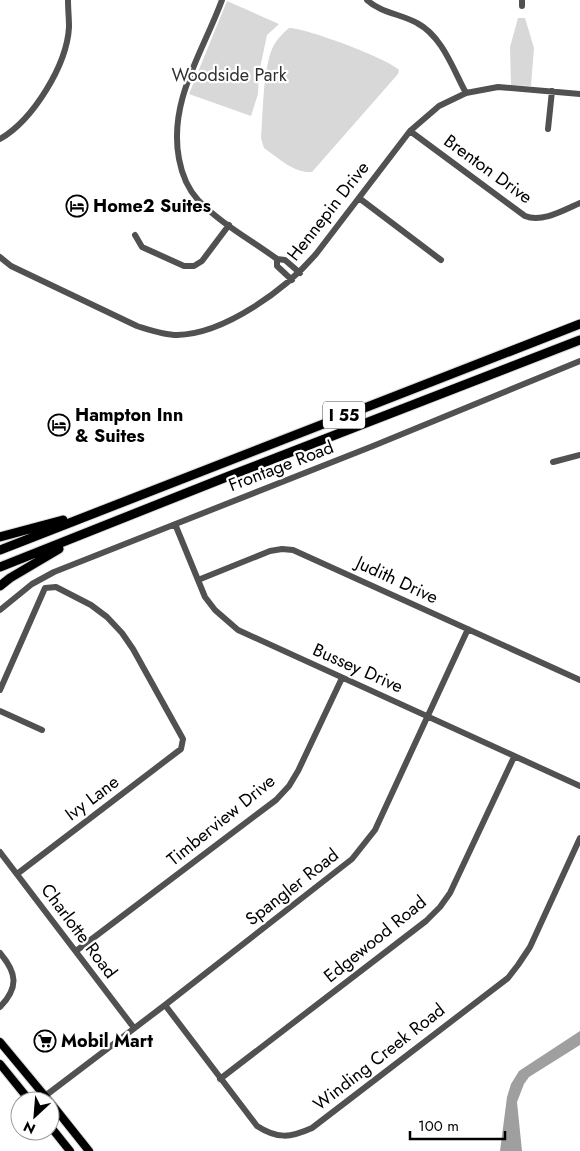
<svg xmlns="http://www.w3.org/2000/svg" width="580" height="1151" viewBox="0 0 580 1151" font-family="Jost,sans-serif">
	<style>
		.green { fill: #d8d8d8 }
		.water { fill: #9f9f9f }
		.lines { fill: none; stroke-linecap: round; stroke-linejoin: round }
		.major-casing { stroke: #dbdbdb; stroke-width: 10 }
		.highway-casing { stroke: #dbdbdb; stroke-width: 11 }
		.minor { stroke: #515151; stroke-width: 6 }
		.major { stroke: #000; stroke-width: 8 }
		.highway { stroke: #000; stroke-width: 9 }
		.labels { text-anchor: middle; stroke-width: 4.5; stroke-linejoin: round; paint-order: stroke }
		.shield { fill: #fff; stroke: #4c4c4c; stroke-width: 1 }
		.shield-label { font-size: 16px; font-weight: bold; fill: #000 }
		.park-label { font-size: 18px; fill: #2f2f2f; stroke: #fff }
		.street-label { font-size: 18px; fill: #000; stroke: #fff }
		.poi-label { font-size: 18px; font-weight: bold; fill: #000; stroke: #fff; text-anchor: start }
	</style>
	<rect width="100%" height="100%" fill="#fff"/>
	<path class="green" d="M227 1 279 24 267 35 259 73 258 94 251 116 189 94Z
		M518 18H525L534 48 531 86 511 85 510 47Z
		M289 28C306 28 387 58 399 70L398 74 312 172C294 173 278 158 264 148L261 138C263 113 263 71 272 49 276 40 282 34 289 28Z"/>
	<path class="water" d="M580 1031V1045L529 1077 524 1084 517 1102 522 1151H500L507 1097 511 1084 519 1071Z"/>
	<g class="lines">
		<g class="major-casing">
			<path id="major" d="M0 1042 49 1101
				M0 1064 30 1101
				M50 1102 89 1151
				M50 1126 70 1151"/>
		</g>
		<g class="highway-casing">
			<path id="highway" d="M0 537 63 520
				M0 550 580 324
				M0 567 229 476 580 340
				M0 586 10 578 59 549"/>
		</g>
		<path class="minor" d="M222 0C203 52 168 101 179 159 182 175 187 188 198 200 220 223 251 240 277 259L285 260 300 273
			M367 0C381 13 401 14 417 23 442 36 453 69 466 93
			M522 0V6
			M548 129 552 91
			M410 131 525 216C542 223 564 210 580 203
			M0 139C33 120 67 65 69 27 69 18 68 9 68 0
			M359 198 441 260
			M135 235 142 247 184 266H194L202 261 229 225
			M0 257 11 266 137 326C150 330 164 335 177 335 225 334 286 289 316 254L410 131 439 106 466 93 498 87 580 94
			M277 259V266L292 280
			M553 462 580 455
			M175 524 205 597 215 610 238 630 580 786
			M198 580 270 551 282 549 293 550 580 680
			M0 610 32 584 54 572 373 446 580 361
			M0 690 45 588 56 587 91 605 107 617 122 633 133 649 183 739 181 749 17 874
			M0 711 42 730
			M0 852 134 1028
			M76 951 276 800 289 786 298 771 342 678
			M0 953C17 973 19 987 0 1007
			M165 1005 257 1126C277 1139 290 1138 312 1128L508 978 518 965 530 947 580 838
			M220 1079 426 921 440 907 450 893 514 757
			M45 1096 165 1005 352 859 375 830 468 629"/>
		<use href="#major" class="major"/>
		<use href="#highway" class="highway"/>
	</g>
	<defs>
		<g id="hotel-ring" transform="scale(1.125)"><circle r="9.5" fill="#fff" stroke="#000" stroke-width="1.5"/><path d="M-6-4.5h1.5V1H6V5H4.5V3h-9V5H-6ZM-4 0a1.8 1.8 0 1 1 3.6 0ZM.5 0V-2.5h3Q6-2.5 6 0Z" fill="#000"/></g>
		<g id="supermarket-ring" transform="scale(1.125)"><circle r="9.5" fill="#fff" stroke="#000" stroke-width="1.5"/><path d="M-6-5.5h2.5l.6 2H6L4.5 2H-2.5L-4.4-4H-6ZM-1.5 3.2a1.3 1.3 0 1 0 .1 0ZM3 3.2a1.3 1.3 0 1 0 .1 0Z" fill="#000"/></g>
	</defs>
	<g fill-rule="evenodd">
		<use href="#hotel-ring" x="77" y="206"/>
		<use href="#hotel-ring" x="59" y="425"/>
		<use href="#supermarket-ring" x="45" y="1041"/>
	</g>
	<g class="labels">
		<rect class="shield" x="323" y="401.5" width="42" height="27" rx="4"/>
		<g class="shield-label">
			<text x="344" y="421">I 55</text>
		</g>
		<g class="park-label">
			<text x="229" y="81">Woodside Park</text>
		</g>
		<g class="street-label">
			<text transform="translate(488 169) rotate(36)" y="6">Brenton Drive</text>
			<text transform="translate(328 211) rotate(-52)" y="6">Hennepin Drive</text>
			<text transform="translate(281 466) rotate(-21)" y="6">Frontage Road</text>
			<text transform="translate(397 580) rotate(25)" y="6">Judith Drive</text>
			<text transform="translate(358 668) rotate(24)" y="6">Bussey Drive</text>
			<text transform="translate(92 798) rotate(-37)" y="6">Ivy Lane</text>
			<text transform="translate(221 820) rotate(-39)" y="6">Timberview Drive</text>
			<text transform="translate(292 887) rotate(-38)" y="6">Spangler Road</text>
			<text transform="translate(79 931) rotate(53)" y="6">Charlotte Road</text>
			<text transform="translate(375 939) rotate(-39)" y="6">Edgewood Road</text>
			<text transform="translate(379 1057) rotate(-38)" y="6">Winding Creek Road</text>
		</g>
		<g class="poi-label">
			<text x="93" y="212">Home2 Suites</text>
			<text x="75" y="421">Hampton Inn<tspan x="75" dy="21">&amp; Suites</tspan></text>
			<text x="61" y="1047">Mobil Mart</text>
		</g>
	</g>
	<g transform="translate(35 1116) rotate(206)"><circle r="24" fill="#ffffff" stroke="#999999"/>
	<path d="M0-4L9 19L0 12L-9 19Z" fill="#000000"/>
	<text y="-8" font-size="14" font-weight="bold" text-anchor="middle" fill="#000000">N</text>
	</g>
	<path d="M410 1131v8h95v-8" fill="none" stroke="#000000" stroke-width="2.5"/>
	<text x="418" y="1131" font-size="15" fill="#000000" stroke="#ffffff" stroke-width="4" paint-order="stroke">100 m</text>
</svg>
